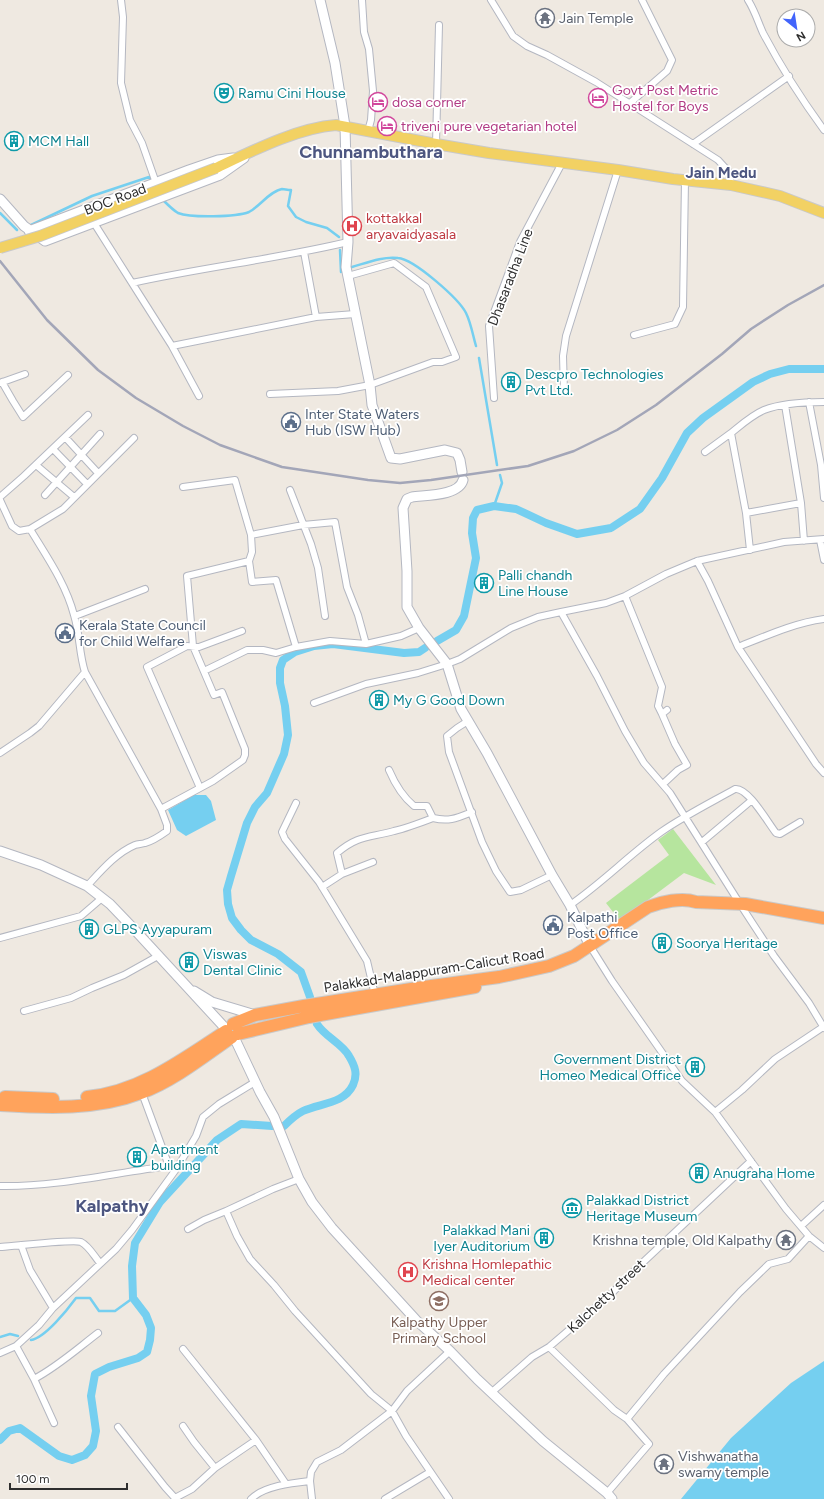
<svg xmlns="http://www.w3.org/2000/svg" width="824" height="1499" viewBox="0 0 824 1499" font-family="Figtree,sans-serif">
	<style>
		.green { fill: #b6e59e }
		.water { fill: #75cff0 }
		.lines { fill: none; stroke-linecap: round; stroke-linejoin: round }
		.stream { stroke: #75cff0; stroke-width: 2.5 }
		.canal { stroke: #75cff0; stroke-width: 8 }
		.street-casing { stroke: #b4b7c1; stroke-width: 8 }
		.secondary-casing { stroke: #b4b7c1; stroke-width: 11 }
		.primary-casing { stroke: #c9c9c9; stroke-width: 12 }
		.highway-casing { stroke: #c9c9c9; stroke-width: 14 }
		.street { stroke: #fff; stroke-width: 6 }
		.secondary { stroke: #fff; stroke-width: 9 }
		.primary { stroke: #f2d163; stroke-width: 10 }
		.highway { stroke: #ffa35c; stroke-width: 12 }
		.rail { stroke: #a3a6b8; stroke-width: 2.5 }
		.primary-bridge-casing { stroke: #c9c9c9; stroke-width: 12; stroke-linecap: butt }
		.primary-bridge { stroke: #f2d163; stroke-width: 10 }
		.labels { text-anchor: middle; stroke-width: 3.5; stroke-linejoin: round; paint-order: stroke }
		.worship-label { font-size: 14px; fill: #5b616d; stroke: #fff; text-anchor: start }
		.hotel-label { font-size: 14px; fill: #b23c85; stroke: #fff; text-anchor: start }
		.culture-label { font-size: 14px; fill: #0d838f; stroke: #fff; text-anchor: start }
		.street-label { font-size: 14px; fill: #2e2e2e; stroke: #fff }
		.health-label { font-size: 14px; fill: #be3a42; stroke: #fff; text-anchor: start }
		.service-label { font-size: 14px; fill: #4e5e75; stroke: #fff; text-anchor: start }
		.education-label { font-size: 14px; fill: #785e54; stroke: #fff }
		.neighbourhood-label { font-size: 15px; font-weight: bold; fill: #4d5680; stroke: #fff }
		.district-label { font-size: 18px; font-weight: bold; fill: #4d5680; stroke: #fff }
	</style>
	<rect width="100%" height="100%" fill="#efe9e1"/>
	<path class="green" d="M673 829 716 885 684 873 620 921 606 903 669 855 658 840Z"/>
	<path class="water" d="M194 795H206L211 801 216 820 186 836 177 830 168 810Z
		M824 1361V1499H681L731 1438 791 1383Z"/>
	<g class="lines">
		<path class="stream" d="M164 201C168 205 173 210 178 213 191 218 236 217 249 212 259 207 270 191 282 189 284 189 288 190 291 190L288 206 296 217 306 222 327 228 339 237
			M0 213 17 230
			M31 225 92 196 149 177 150 178
			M340 250 341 272
			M352 267C366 263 383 256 398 258 414 259 459 299 466 313 471 323 473 336 476 346
			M479 358 497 465
			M494 506 502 483 500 475
			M0 1337 10 1334 18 1336
			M31 1340C45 1338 68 1309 76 1298H90L99 1311H115L133 1298"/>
		<path class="canal" d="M437 641 456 630 464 616 476 558 472 533 473 518 477 510 494 506 516 509 546 523 577 534 611 528 640 509 662 478 687 433 703 418 753 382 770 374 789 369H824
			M310 997 301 972 278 954 251 940 241 930 232 918 228 904 227 890 231 876 247 823 255 807 267 793 284 754 288 735 285 706 280 683V668L283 660 295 652 314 646 333 644 404 653 419 652 425 648
			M284 1126C290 1120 295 1115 303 1111 320 1103 344 1104 353 1085 358 1074 355 1066 349 1056 342 1043 325 1037 317 1024
			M0 1440 9 1431 20 1428 59 1456 72 1460 85 1455 93 1446 96 1431 91 1396 95 1374 109 1367 138 1358 147 1352 150 1340 151 1328 146 1315 133 1298 132 1266 135 1243 160 1202 217 1140 241 1124 272 1126"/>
		<g class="street-casing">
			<path id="street" d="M121 0 123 17 121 83 130 120 142 143 156 183
				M362 0 364 32 369 49 373 91 371 120 368 131
				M491 0 513 36 527 46 547 55 596 82 718 160 729 172 731 185
				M748 0C755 11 758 22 763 33 781 67 802 100 824 130
				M630 103 667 71 672 60 642 0
				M436 144 439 25
				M693 144 789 76
				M94 223 132 283
				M348 242C277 259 204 267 132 283L172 346 316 317 355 314
				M304 252 316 317
				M634 335 675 324 683 307 685 180
				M172 346 199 396
				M2 382 13 401 23 417 68 375
				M0 383 25 374
				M564 391 563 356 566 336 618 170
				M270 394 338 391 370 385 433 362H442L456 357 426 287 394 263 348 276
				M494 398 489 326 520 242 562 163
				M809 402 821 465 824 498
				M785 405 801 503 804 541
				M65 437 98 473
				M53 449 87 484
				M705 452 731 433
				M36 465 74 497
				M183 487 235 480 251 535 303 525 335 522 347 587 358 615 366 644
				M290 490 311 544 318 568 325 616
				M45 495 100 434
				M0 497 24 476 88 415
				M0 500 12 526 19 531 30 529 63 509 134 438
				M746 513 801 503
				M30 529C47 557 66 584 74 615 80 634 79 654 85 672L161 809 167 825V831C160 836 153 841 145 843 142 844 138 844 135 845 116 853 101 871 87 886
				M820 540 824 560
				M750 550 746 513 731 433C741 425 752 415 764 410 782 403 805 402 824 402
				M249 561 252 552 251 535
				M697 561 708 581 738 647C766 636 794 623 824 619
				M625 596 662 687 658 706 662 714
				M561 612 606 603 625 596 666 574 697 561 784 542 824 539
				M75 616 145 589
				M738 647 816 764 824 773
				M204 671 247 650H263L276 653 296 647 330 641 366 644 401 636 419 628
				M314 703 366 684 418 673 447 664 460 659 511 628 538 617 561 612 597 676 625 731 644 763 670 793 740 904 774 956 809 1003 824 1028
				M468 721 457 728 447 736 449 752 482 842 496 871 510 892 521 890 552 875
				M0 753 30 733 39 726 85 672
				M389 770C395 784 403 797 414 806H427L433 818C449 822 457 818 472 812
				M663 784 678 770 687 765 675 744 662 714 667 710
				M200 788 213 781 243 760 245 755V749L222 692 214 695 193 646 187 576 249 561 252 582 276 580 296 647
				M296 803 282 832 285 839 319 882 367 961 375 995
				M161 809 200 788 147 667 187 646 199 647 242 631
				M702 842 752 800
				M342 874 373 862
				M322 887 342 874 337 853C358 835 369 838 394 831 407 828 420 823 433 818
				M570 905C602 883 629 855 661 832 684 816 710 803 735 789 748 787 768 823 776 833L780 834 800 822
				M0 938 81 916 102 898
				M590 946 612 981 682 1081 715 1112 786 1209 809 1236 824 1248
				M24 1011 71 998 92 988 124 975 158 956
				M142 1093 169 1166
				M715 1112 742 1090 775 1059 823 1027
				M299 1179 273 1189 226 1211 237 1236 250 1259 274 1285 295 1311 371 1394 392 1411 406 1436 449 1499
				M0 1186C57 1187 113 1173 169 1166L177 1168
				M801 1226 824 1205
				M188 1229 204 1220 226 1211
				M21 1245 30 1270 53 1308
				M0 1247C13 1246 74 1239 81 1242 89 1246 94 1256 100 1263
				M16 1346 34 1379 54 1423
				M549 1347 614 1410 627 1419
				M183 1349 256 1440 286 1484
				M0 1353 16 1346 39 1325 53 1308 116 1249 132 1230 177 1168 196 1136 203 1117 219 1104 255 1082
				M34 1379C57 1367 77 1349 98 1333
				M492 1392 532 1357 549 1347 610 1295 639 1266 751 1161
				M183 1426 194 1442 215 1468
				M118 1427 165 1487 175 1498 192 1489 215 1468 256 1440
				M607 1493 649 1444 627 1419 664 1374 740 1292 769 1264 788 1259 809 1236
				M251 1499C264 1486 292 1483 310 1481
				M312 1499 310 1481 311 1472 317 1462 341 1450 392 1411 407 1391 450 1351
				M385 1499 430 1472"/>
		</g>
		<g class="secondary-casing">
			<path id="secondary" d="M320 0 335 63 345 126 348 242 346 267 370 385 372 405 391 458 400 459 445 450 457 453 460 460 462 472
				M0 199 24 226 45 241 220 175 244 158
				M29 231 189 170 218 160 233 158
				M463 480C459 496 426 495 412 497L407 499 403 508 407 571V607L419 628 447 664 461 709 487 753 552 875 570 905 590 946
				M0 851 41 865 87 886 110 904 133 928 226 1029
				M194 991 212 1002 255 1015
				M234 1037 260 1092 274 1117 299 1179 312 1202 332 1228 416 1320 450 1351 477 1379 543 1441 607 1493 612 1499"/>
		</g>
		<g class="primary-casing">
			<path id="primary" d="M216 168C252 151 297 128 336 125L436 144 489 153 618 170 673 179 731 185 780 196 824 213"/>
		</g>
		<g class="highway-casing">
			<path id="highway" d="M233 1024 255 1015 304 1006 424 987 499 977 549 966 574 956 648 907C661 902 682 897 696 902L745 904 824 918
				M238 1034 309 1017 475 987
				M5 1097 53 1099
				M87 1097C140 1092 183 1059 226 1031
				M0 1105C47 1108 97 1110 141 1093 175 1080 203 1057 232 1037"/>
		</g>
		<use href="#street" class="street"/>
		<use href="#secondary" class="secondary"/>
		<use href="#primary" class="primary"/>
		<use href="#highway" class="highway"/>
		<path class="rail" d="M0 261 47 320 98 370 136 398 183 426 220 445 282 467 368 480 400 483 431 480 528 466 574 451 617 430 656 405 722 354 751 329 788 305 824 285"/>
		<g class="primary-bridge-casing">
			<path id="primary-bridge" d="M0 248 40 236 216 168"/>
		</g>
		<use href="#primary-bridge" class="primary-bridge"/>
	</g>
	<defs>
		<g id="temple-ring" transform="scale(1)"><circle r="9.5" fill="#fff" stroke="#6b7280" stroke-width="1.5"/><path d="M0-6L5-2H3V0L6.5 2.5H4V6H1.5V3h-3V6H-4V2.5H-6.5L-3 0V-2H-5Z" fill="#6b7280"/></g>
		<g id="theatre-ring" transform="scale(1)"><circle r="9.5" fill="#fff" stroke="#0f9aa8" stroke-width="1.5"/><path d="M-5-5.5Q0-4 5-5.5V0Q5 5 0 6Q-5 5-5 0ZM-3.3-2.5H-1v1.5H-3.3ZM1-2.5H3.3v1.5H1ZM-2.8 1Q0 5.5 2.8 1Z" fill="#0f9aa8"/></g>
		<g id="hotel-ring" transform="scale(1)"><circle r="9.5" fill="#fff" stroke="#d1479c" stroke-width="1.5"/><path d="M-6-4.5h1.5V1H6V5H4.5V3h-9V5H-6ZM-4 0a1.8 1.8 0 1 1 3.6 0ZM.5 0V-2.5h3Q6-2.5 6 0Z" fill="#d1479c"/></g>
		<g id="building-ring" transform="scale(1)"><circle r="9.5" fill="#fff" stroke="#0f9aa8" stroke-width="1.5"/><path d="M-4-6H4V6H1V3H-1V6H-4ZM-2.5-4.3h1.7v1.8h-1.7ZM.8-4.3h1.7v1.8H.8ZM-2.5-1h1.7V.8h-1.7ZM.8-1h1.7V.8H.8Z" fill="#0f9aa8"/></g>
		<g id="hospital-ring" transform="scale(1)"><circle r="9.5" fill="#fff" stroke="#e0444e" stroke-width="1.5"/><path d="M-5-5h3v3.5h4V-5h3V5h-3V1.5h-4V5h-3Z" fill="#e0444e"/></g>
		<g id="civic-ring" transform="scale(1)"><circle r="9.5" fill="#fff" stroke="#5c6f8a" stroke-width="1.5"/><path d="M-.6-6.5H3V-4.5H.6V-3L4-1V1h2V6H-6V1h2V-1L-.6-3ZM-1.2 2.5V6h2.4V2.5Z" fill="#5c6f8a"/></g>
		<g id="museum-ring" transform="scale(1)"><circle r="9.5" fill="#fff" stroke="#0f9aa8" stroke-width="1.5"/><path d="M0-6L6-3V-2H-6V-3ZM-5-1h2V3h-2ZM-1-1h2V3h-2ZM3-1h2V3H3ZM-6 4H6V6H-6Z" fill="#0f9aa8"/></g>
		<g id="school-ring" transform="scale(1)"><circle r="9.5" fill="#fff" stroke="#8d6e63" stroke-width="1.5"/><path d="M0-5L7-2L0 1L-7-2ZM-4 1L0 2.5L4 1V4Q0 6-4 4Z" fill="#8d6e63"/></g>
	</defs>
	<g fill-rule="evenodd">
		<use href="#temple-ring" x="545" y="18"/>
		<use href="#theatre-ring" x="224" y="93"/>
		<use href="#hotel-ring" x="598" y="98"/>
		<use href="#hotel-ring" x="378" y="102"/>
		<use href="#hotel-ring" x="387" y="126"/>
		<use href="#building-ring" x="14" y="141"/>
		<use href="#hospital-ring" x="352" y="226"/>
		<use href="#building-ring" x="511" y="382"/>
		<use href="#civic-ring" x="291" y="422"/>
		<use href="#building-ring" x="484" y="583"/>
		<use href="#civic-ring" x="65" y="633"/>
		<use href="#building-ring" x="379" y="700"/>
		<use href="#civic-ring" x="553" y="925"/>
		<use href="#building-ring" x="89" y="929"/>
		<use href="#building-ring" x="662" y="943"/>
		<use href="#building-ring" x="189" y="962"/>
		<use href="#building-ring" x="695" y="1067"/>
		<use href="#building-ring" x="137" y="1157"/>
		<use href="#building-ring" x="699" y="1173"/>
		<use href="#museum-ring" x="572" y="1208"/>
		<use href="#building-ring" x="544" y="1238"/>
		<use href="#temple-ring" x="786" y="1240"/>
		<use href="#hospital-ring" x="408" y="1272"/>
		<use href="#school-ring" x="439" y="1301"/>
		<use href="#temple-ring" x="664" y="1464"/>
	</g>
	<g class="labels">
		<g class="worship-label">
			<text x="559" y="23">Jain Temple</text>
			<text x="772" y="1245" text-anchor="end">Krishna temple, Old Kalpathy</text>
			<text x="678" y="1461">Vishwanatha<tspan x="678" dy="16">swamy temple</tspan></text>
		</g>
		<g class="hotel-label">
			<text x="612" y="95">Govt Post Metric<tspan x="612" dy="16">Hostel for Boys</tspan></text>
			<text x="392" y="107">dosa corner</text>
			<text x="401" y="131">triveni pure vegetarian hotel</text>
		</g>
		<g class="culture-label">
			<text x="238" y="98">Ramu Cini House</text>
			<text x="28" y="146">MCM Hall</text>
			<text x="525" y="379">Descpro Technologies<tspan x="525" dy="16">Pvt Ltd.</tspan></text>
			<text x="498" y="580">Palli chandh<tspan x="498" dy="16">Line House</tspan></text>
			<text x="393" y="705">My G Good Down</text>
			<text x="103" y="934">GLPS Ayyapuram</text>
			<text x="676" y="948">Soorya Heritage</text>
			<text x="203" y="959">Viswas<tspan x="203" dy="16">Dental Clinic</tspan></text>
			<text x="681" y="1064" text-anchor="end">Government District<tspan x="681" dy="16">Homeo Medical Office</tspan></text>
			<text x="151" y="1154">Apartment<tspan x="151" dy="16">building</tspan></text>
			<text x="713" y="1178">Anugraha Home</text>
			<text x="586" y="1205">Palakkad District<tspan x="586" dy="16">Heritage Museum</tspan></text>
			<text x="530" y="1235" text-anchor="end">Palakkad Mani<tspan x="530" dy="16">Iyer Auditorium</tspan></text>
		</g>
		<g class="street-label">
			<text transform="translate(115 199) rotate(-21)" y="5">BOC Road</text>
			<text transform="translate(510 277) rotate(-69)" y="5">Dhasaradha Line</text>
			<text transform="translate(434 970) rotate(-9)" y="5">Palakkad-Malappuram-Calicut Road</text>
			<text transform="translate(606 1296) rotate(-43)" y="5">Kalchetty street</text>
		</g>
		<g class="health-label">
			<text x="366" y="223">kottakkal<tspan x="366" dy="16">aryavaidyasala</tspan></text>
			<text x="422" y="1269">Krishna Homlepathic<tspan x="422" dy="16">Medical center</tspan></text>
		</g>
		<g class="service-label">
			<text x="305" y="419">Inter State Waters<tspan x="305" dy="16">Hub (ISW Hub)</tspan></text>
			<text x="79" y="630">Kerala State Council<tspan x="79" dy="16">for Child Welfare</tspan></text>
			<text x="567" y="922">Kalpathi<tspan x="567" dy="16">Post Office</tspan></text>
		</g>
		<g class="education-label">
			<text x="439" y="1327">Kalpathy Upper<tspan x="439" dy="16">Primary School</tspan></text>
		</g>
		<g class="neighbourhood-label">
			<text x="721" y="178">Jain Medu</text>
		</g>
		<g class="district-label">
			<text x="371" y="158">Chunnambuthara</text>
			<text x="112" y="1212">Kalpathy</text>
		</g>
	</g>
	<g transform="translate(796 28) rotate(150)"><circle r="19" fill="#ffffff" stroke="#ababab"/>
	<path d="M0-3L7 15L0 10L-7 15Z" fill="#4264fb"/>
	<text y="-6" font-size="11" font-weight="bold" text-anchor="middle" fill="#2e2e2e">N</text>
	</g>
	<path d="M10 1483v6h117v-6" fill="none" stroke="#2e2e2e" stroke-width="2"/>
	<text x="16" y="1483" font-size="12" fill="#2e2e2e" stroke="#ffffff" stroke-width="3" paint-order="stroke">100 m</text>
</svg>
